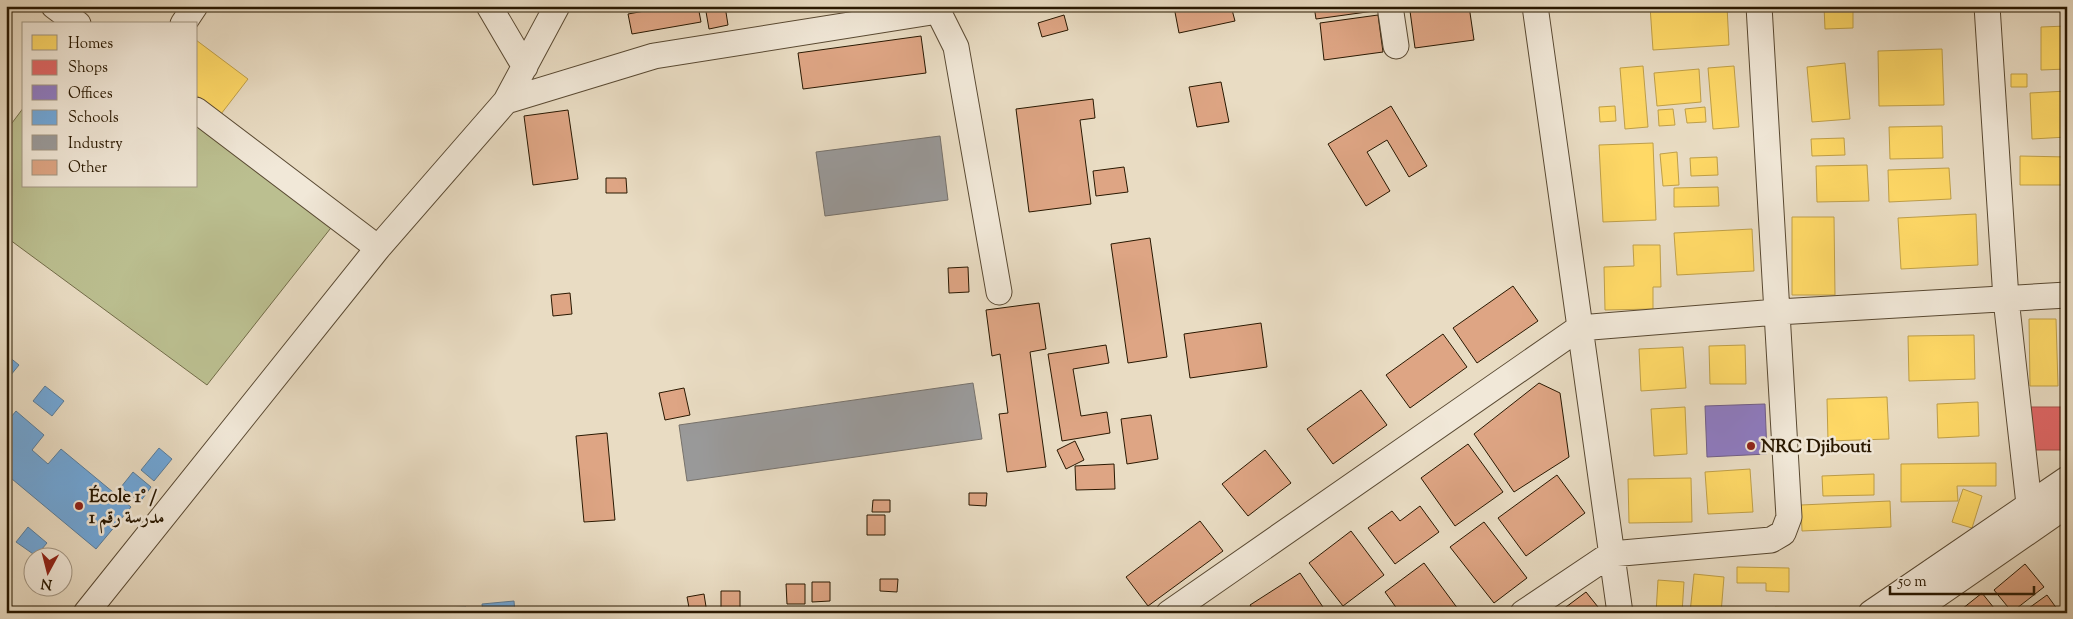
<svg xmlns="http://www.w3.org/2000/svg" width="2073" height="619" viewBox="0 0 2073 619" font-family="'Sorts Mill Goudy',Amiri,serif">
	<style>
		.green { fill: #bbbf90; stroke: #726c48 }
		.homes { fill: #ffd966; stroke: #bf9f48 }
		.shops { fill: #e06666; stroke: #a94f48 }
		.offices { fill: #8e7cc3; stroke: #705e89 }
		.schools { fill: #6fa8dc; stroke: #5a7d9a }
		.industry { fill: #999; stroke: #77726b }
		.building { fill: #dea584; stroke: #291801 }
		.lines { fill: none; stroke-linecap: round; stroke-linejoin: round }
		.minor-casing { stroke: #594932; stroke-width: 27 }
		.minor { stroke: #f1e8d8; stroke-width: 25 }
		.poi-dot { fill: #8f2418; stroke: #f1e8d8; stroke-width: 2 }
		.labels { text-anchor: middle; stroke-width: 5; stroke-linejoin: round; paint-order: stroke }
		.poi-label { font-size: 18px; font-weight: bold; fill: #291801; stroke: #f1e8d8; text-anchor: start }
	</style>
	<rect width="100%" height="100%" fill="#e9dcc3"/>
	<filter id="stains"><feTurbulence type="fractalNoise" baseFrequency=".004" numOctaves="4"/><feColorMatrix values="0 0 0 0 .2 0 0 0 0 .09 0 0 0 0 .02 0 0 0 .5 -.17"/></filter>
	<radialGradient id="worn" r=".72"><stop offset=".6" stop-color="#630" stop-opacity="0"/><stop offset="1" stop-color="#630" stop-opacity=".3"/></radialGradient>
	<path class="green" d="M24 107V186H196V121L334 224 207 385 6 237V131Z"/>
	<path class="homes" d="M1650 6H1727L1729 45 1653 50Z
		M1824 6H1853V28L1825 29Z
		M2067 26V69L2041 70V27Z
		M196 40 248 79 221 114 196 95Z
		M1942 49 1944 105 1879 106 1878 51Z
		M1845 63 1850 119 1812 122 1807 67Z
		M1643 66 1648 127 1625 129 1620 68Z
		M1734 66 1739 127 1713 129 1708 68Z
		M1699 69 1701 102 1657 106 1654 73Z
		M2011 74H2027V87H2011Z
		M2067 91V137L2032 139 2030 93Z
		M1615 106 1616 121 1600 122 1599 107Z
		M1705 107 1706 122 1687 123 1685 109Z
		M1673 109 1675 125 1659 126 1658 110Z
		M1942 126 1943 158 1890 159 1889 127Z
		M1844 138 1845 155 1812 156 1811 139Z
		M1653 143 1656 220 1603 222 1599 145Z
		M1677 152 1679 185 1663 186 1660 154Z
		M2020 156 2067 157V185H2020Z
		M1717 157 1718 175 1691 176 1690 158Z
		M1867 165 1869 201 1817 202 1816 166Z
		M1949 168 1951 199 1889 202 1888 170Z
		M1718 187 1719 206 1674 207V188Z
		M1976 214 1978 265 1901 269 1898 218Z
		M1792 217H1834L1835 295H1792Z
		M1752 229 1754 271 1677 275 1674 233Z
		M1633 245H1660L1661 287H1653V309L1605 310 1604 267 1634 266Z
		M2029 319H2056L2058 386H2030Z
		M1974 335 1975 379 1909 381 1908 336Z
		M1745 345 1746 384H1710L1709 346Z
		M1683 347 1686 388 1641 391 1639 349Z
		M1887 397 1889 439 1828 441 1827 399Z
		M1978 402 1979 436 1938 438 1937 404Z
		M1685 407 1687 454 1654 456 1651 409Z
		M1996 463V486H1957L1958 501 1901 502V464Z
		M1750 469 1753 512 1708 514 1705 472Z
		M1874 474V495L1823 496 1822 476Z
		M1691 478 1692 522 1629 523 1628 479Z
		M1963 489 1982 496 1972 528 1952 522Z
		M1890 501 1891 527 1802 531 1801 505Z
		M1737 567 1789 568V592L1766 591V583H1737Z
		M1694 574 1724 577 1721 613H1690Z
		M1658 580 1684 582 1682 613H1656Z
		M1775 607 1791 608V613H1775Z"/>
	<path class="shops" d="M2031 407H2067V450H2031Z"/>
	<path class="offices" d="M1765 404 1767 454 1707 457 1705 406Z"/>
	<path class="schools" d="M8 356 19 365 6 381V358Z
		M45 386 64 401 52 416 33 401Z
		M16 411 44 435 32 450 48 464 61 449 131 507 96 549 6 474V423Z
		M159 448 172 459 154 481 141 470Z
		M133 472 151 487 140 502 121 487Z
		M28 527 47 543 36 556 16 542Z
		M514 601 515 613H483L482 604Z
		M466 607 467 613H447L446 608Z"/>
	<path class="industry" d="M940 136 948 200 825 216 816 152Z
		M973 383 982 439 687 481 679 425Z"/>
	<path class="building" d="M672 6H698L701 22 632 34 628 14Z
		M705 6H725L728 25 709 29Z
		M1231 6 1235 21 1179 33 1174 7Z
		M1314 6H1373L1374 11 1316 19Z
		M1445 6H1469L1474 40 1415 48 1410 11Z
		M1064 15 1068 30 1042 37 1038 23Z
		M1378 15 1383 52 1324 60 1320 23Z
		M921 36 926 73 803 89 798 53Z
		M1221 82 1229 122 1197 127 1189 87Z
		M1093 99 1095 118 1080 120 1091 204 1029 212 1016 109Z
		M1391 106 1427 166 1409 177 1387 140 1367 152 1390 191 1366 206 1328 144Z
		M568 110 578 179 533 185 524 116Z
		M1124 167 1128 192 1096 196 1093 171Z
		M606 178H626L627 193H606Z
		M1150 238 1167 357 1128 363 1111 244Z
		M968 267 969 292 949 293 948 268Z
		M1513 286 1538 321 1477 363 1453 328Z
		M570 293 572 314 553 316 551 295Z
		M1039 303 1046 349 1030 352 1046 467 1007 472 999 414 1008 413 1000 354 992 356 986 310Z
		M1261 323 1267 367 1190 378 1184 334Z
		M1443 334 1467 367 1410 408 1386 375Z
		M1106 345 1109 363 1073 369 1081 416 1107 412 1110 433 1062 441 1048 354Z
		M1539 383 1560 393 1569 457 1514 492 1474 434Z
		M684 388 690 415 665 420 659 393Z
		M1361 390 1387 425 1333 464 1307 429Z
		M1151 415 1158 459 1127 464 1121 419Z
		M607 433 615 520 584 522 576 436Z
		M1075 441 1084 460 1066 469 1057 450Z
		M1468 444 1503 492 1455 526 1421 478Z
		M1265 450 1291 483 1248 516 1222 484Z
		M1114 464 1115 489 1076 490 1075 466Z
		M1557 475 1585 513 1526 556 1498 518Z
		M969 493H987L986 506 969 505Z
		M873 500H890V512H872Z
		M1420 506 1439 532 1395 564 1368 528 1392 511 1400 521Z
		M867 515H885V535H867Z
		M1200 521 1223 551 1148 606 1126 577Z
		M1484 522 1527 578 1494 603 1450 547Z
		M1351 531 1384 575 1343 606 1309 563Z
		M1424 563 1461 613H1400L1385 592Z
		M2025 564 2044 587 2012 612 1994 590Z
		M1300 573 1327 613H1255L1250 605Z
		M880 579H898L897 592 880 591Z
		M812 582H830V601L812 602Z
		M786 584H805V604H787Z
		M721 591H740V611H721Z
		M1586 592 1598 607 1590 613H1558Z
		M1982 593 1998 613H1957Z
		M704 594 707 613H690L687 597Z
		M2047 595 2060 613H2022Z"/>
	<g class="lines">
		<g class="minor-casing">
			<path id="minor" d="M54 6 78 24
				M489 6 525 67
				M1390 6 1396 46
				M1535 6 1620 613
				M1987 6 2006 299 2029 504 2039 524
				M938 11 956 47 999 292
				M183 24 195 6
				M506 101 654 56 938 11 937 6
				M196 110 378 248
				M86 613 378 248 506 101 557 6
				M1169 613 1579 328 1777 312 2067 295
				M1523 613 1611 554 1771 540 1783 533 1789 517 1759 6
				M1871 613 2067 479
				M1911 613 2067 505"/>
		</g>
		<use href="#minor" class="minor"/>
	</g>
	<g class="poi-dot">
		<circle cx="1751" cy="446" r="5"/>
		<circle cx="79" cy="506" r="5"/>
	</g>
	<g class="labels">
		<g class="poi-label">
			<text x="1761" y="452">NRC Djibouti</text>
			<text x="89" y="502">École 1° /<tspan x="89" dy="21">مدرسة رقم 1</tspan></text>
		</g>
	</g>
	<rect width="2073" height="619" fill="none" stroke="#e9dcc3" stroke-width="25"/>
	<rect x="8" y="8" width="2058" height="604" fill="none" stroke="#291801" stroke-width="2.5"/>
	<rect x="12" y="12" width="2048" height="594" fill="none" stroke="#291801"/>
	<rect x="22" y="22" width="175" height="165" fill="#f1e8d8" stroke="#a19582"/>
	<rect x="32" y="35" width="25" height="15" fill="#ffd966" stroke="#a19582"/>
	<text x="68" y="48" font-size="15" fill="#291801">Homes</text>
	<rect x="32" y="60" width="25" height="15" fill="#e06666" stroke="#a19582"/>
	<text x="68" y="72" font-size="15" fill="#291801">Shops</text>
	<rect x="32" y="85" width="25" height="15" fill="#8e7cc3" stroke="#a19582"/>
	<text x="68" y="98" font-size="15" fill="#291801">Offices</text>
	<rect x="32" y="110" width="25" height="15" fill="#6fa8dc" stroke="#a19582"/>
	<text x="68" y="122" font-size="15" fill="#291801">Schools</text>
	<rect x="32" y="135" width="25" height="15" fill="#999999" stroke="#a19582"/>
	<text x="68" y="148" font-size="15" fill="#291801">Industry</text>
	<rect x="32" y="160" width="25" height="15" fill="#dea584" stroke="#a19582"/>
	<text x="68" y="172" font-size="15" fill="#291801">Other</text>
	<g transform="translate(48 572) rotate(187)"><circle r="24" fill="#f1e8d8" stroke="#a19582"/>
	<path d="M0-4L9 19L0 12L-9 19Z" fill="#8f2418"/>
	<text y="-8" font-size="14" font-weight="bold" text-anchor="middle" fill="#291801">N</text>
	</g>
	<path d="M1890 586v8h144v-8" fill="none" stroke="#291801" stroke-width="2.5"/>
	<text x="1898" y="586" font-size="15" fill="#291801" stroke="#f1e8d8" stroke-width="4" paint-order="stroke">50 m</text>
	<rect width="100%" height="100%" filter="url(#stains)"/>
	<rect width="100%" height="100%" fill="url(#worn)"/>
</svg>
